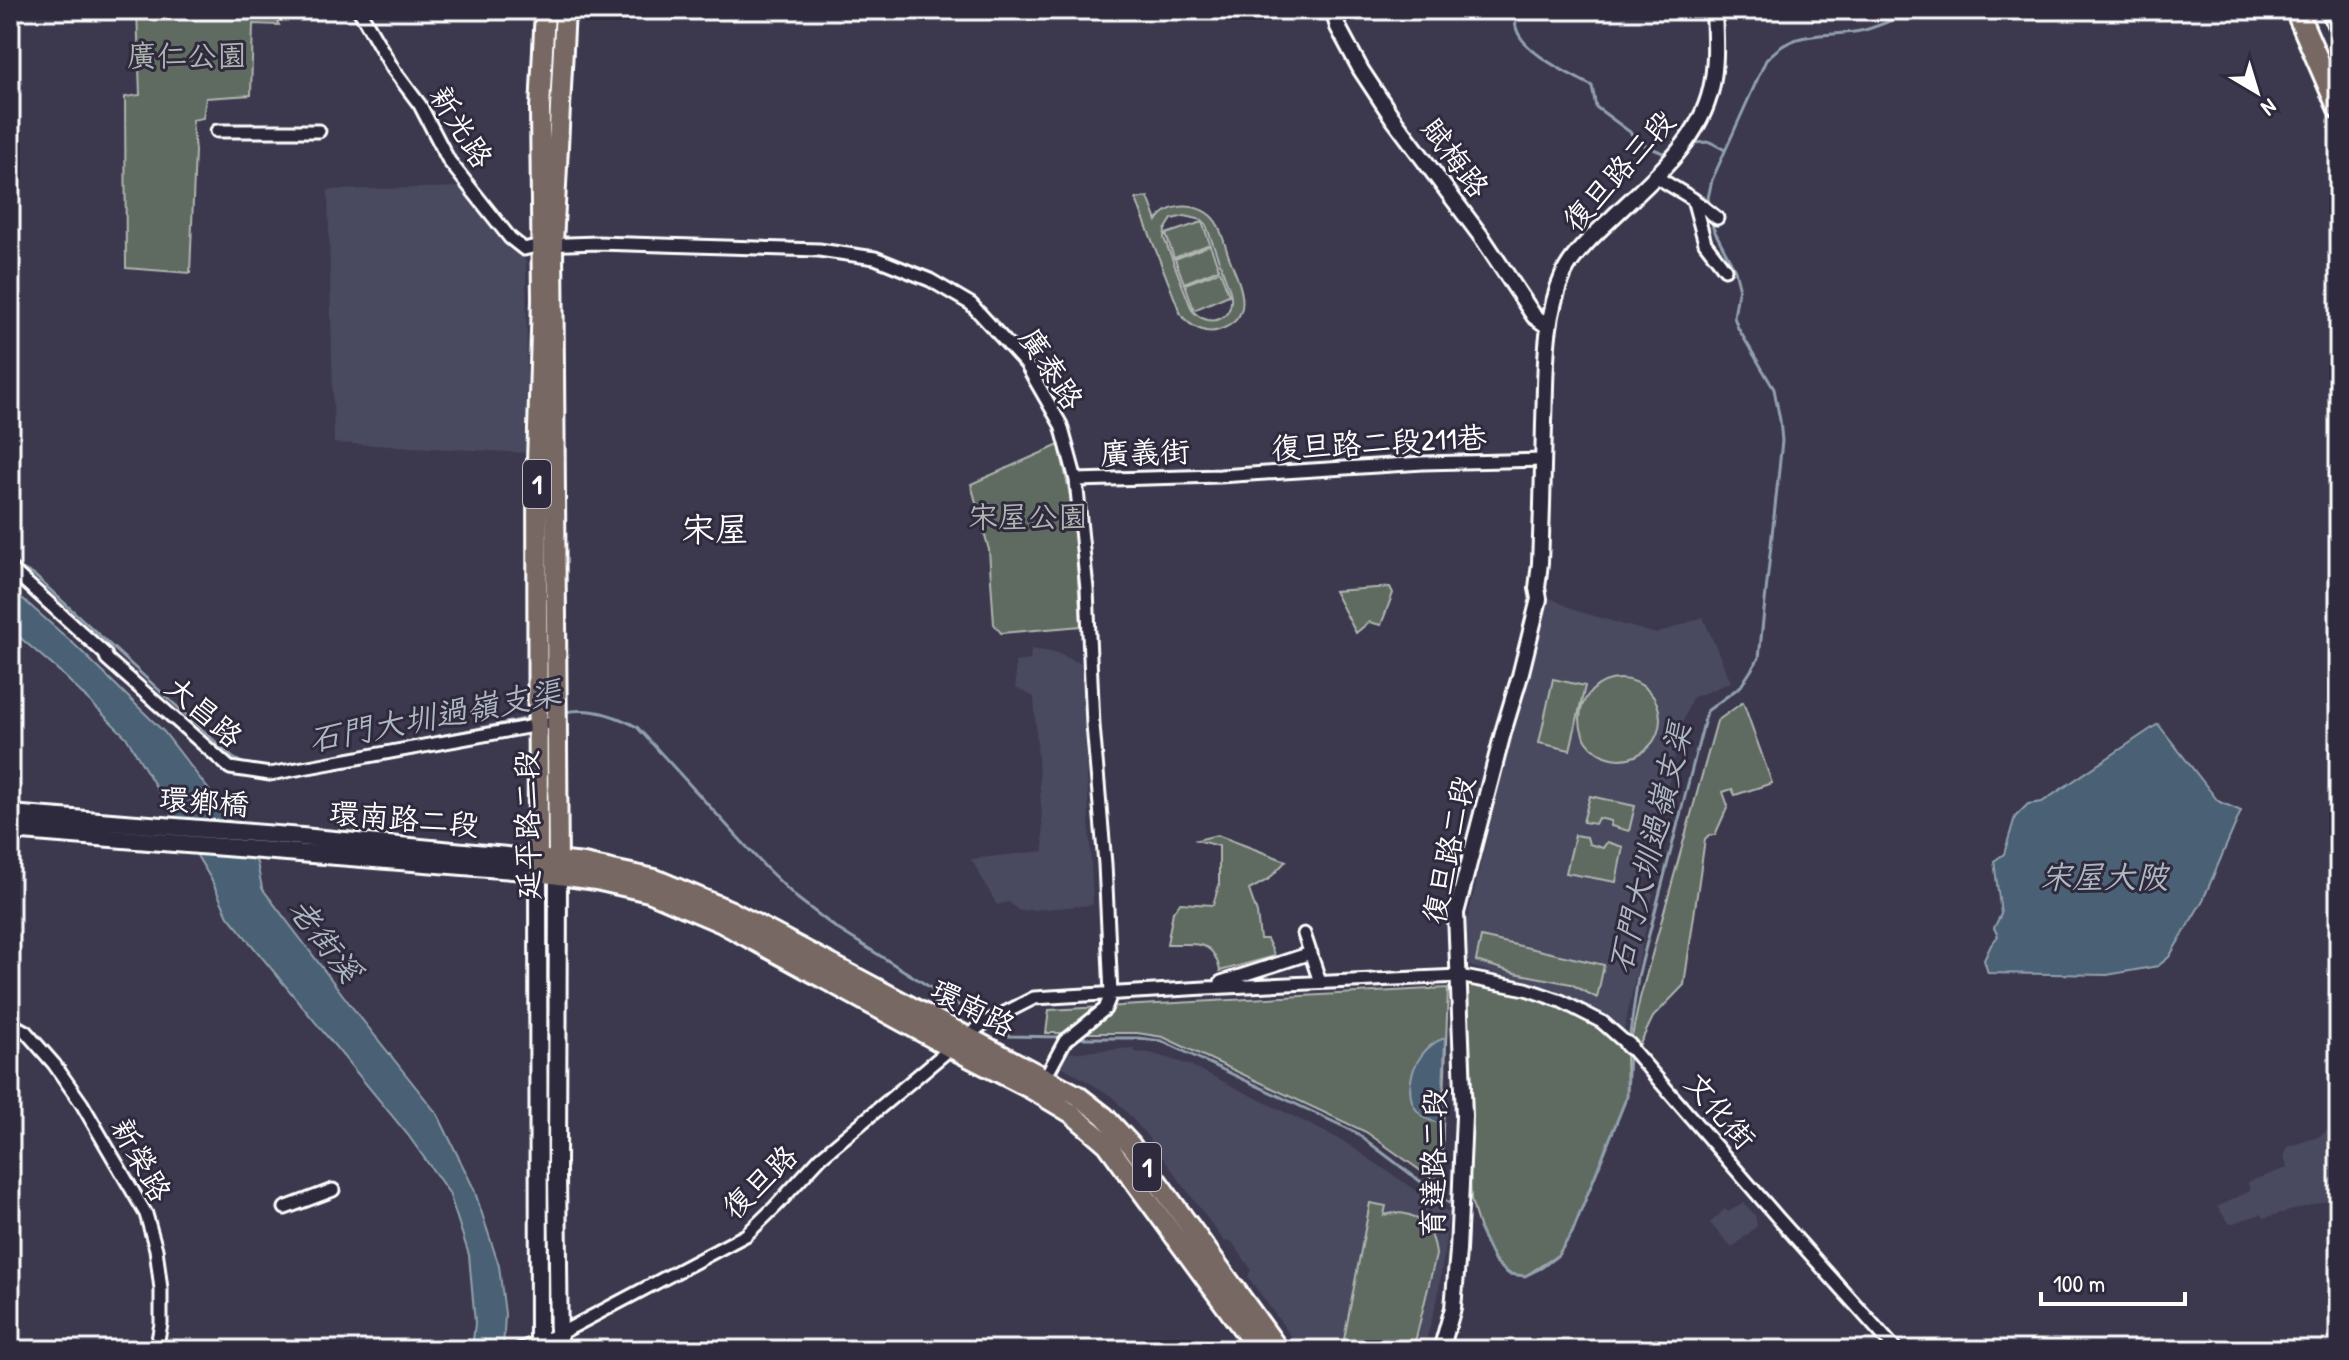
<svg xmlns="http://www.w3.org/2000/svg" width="2349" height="1360" viewBox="0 0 2349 1360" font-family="'Patrick Hand','LXGW WenKai TC',sans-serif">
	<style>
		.built { fill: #4a485f }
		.green { fill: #5f6b60; stroke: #afb5b0; stroke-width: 2; fill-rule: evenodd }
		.water { fill: #4a6175; stroke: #92a0ac; stroke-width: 2 }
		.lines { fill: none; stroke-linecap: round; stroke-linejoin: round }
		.stream { stroke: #92a0ac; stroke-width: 3 }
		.minor-casing { stroke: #fff; stroke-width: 17 }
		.tertiary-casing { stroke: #fff; stroke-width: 20 }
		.secondary-casing { stroke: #fff; stroke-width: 22 }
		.primary-casing { stroke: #fff; stroke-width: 24 }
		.motorway-casing { stroke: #fff; stroke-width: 26 }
		.minor { stroke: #2f2a3d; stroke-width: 11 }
		.tertiary { stroke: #2f2a3d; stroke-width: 14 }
		.secondary { stroke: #2f2a3d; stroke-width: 16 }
		.primary { stroke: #776864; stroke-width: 18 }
		.motorway { stroke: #776864; stroke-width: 20 }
		.labels { text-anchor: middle; stroke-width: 6; stroke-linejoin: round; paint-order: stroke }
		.shield { fill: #2f2a3d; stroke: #c1bfc5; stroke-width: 2 }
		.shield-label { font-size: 28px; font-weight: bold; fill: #fff }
		.park-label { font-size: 30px; fill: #afb5b0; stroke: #2f2a3d }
		.street-label { font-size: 30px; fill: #fff; stroke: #2f2a3d }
		.water-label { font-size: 32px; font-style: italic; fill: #aeb8c1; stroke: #2f2a3d }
		.quarter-label { font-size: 34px; fill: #fff; stroke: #2f2a3d }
	</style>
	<rect width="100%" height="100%" fill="#3c394f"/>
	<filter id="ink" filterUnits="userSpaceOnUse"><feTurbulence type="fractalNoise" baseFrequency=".0125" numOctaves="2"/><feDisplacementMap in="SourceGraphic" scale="16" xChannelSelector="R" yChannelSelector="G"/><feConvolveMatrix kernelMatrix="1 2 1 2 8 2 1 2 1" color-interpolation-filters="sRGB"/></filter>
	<g filter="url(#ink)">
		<path class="built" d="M467 187 526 262 528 453 334 443 328 190Z
			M1544 595 1577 611 1656 634 1703 617 1731 682 1692 698 1684 719 1644 885 1653 894 1624 1031 1612 1019 1549 988 1469 966 1466 926Z
			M1031 649 1057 653 1082 664 1093 905 1019 911 1009 902 997 905 971 859 1044 851 1034 697 1016 688 1015 662 1030 660Z
			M1134 1048 1135 1052 1150 1053 1190 1065 1343 1141 1449 1213 1438 1298 1423 1350H1301L1248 1277 1251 1269 1232 1242 1224 1241 1144 1132 1113 1097 1060 1065 1065 1053Z
			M2339 1123V1191L2329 1200 2264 1218 2261 1214 2230 1224 2217 1207 2250 1191 2248 1182 2287 1168 2284 1155 2287 1147 2318 1137Z
			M1744 1203 1755 1215 1757 1226 1732 1248 1710 1223 1725 1209 1728 1212Z"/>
		<path class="green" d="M137 10H272L279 25 253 24 251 95 206 98 203 118 192 120 195 151 190 273 126 268 125 97 140 95Z
			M1148 197 1157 221C1168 201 1203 202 1216 222 1222 231 1225 246 1229 257 1239 283 1258 317 1219 330 1205 335 1190 326 1181 315L1136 199ZM1185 216 1202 220 1206 225 1230 291C1237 318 1210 331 1192 310L1164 238 1165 230 1172 219Z
			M1202 222 1210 244 1174 258 1166 234Z
			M1210 245 1219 269 1184 283 1175 259Z
			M1220 271 1229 295 1194 310 1185 284Z
			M1059 445 1074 514 1081 626 1001 633 994 624 989 550 971 484Z
			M1390 587 1393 593 1381 625 1369 622 1356 633 1334 591Z
			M1580 719a40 40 0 1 1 80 0a40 40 0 1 1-80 0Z
			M1553 679 1585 686 1570 750 1539 743Z
			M1743 702 1772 783 1735 795 1732 789 1723 792 1728 806 1715 835H1709L1705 839 1684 985 1653 1017 1639 1046 1631 1041 1640 998 1717 721Z
			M1590 796 1635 806 1629 831 1611 826V821L1598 818 1595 824 1583 822Z
			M1217 835 1286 861 1269 879 1249 890 1257 913 1260 939H1267L1275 956 1220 971C1213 938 1196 945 1167 944L1173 912 1180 903 1213 905 1219 885V846L1197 840Z
			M1575 835 1587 837 1589 844 1603 848 1607 842 1623 847 1616 882 1566 873Z
			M1481 937 1604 965 1597 998 1571 984 1515 973 1476 961Z
			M1463 982 1533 992 1602 1022 1626 1051 1627 1096 1572 1233 1558 1255 1525 1276C1518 1275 1511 1275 1506 1271 1487 1258 1477 1221 1471 1200Z
			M1448 988 1441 1185 1366 1132 1163 1037 1137 1033H1046L1049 1010Z
			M1370 1203 1386 1206 1384 1215C1413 1207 1434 1226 1436 1255L1415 1342 1410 1350H1361L1358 1348V1350H1342Z"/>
		<path class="water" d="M10 594 23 599 76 646 164 732 219 803 257 863 262 888 352 1007 438 1115 474 1189 499 1266 505 1314 503 1350H472L475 1323 469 1255 449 1193 408 1135 228 916 211 879 126 737 59 671 17 635 10 633Z
			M2158 724 2218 801 2241 811 2203 900 2169 957 2158 966 2107 975 1988 973 1984 960 1991 945 1998 936 1994 928 2001 914 1994 861 2004 854 2015 817 2028 804 2042 802Z
			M1445 1038 1442 1123C1393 1119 1406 1050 1445 1038Z"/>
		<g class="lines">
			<path class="stream" d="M1524 10C1520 15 1514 20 1516 27 1521 52 1572 75 1592 86L1596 107 1630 132 1637 142 1663 153 1667 152
				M1693 143 1710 142 1725 150
				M1710 208 1708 198 1712 180 1766 60C1795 28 1823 38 1860 31 1879 27 1897 18 1914 10
				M10 562 35 576 233 758 246 765
				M565 712C590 707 615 715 637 727L766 868 797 898 836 928 979 1018
				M334 757 530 718
				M994 1027 1009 1036 1062 1037
				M1076 1038H1138L1162 1041 1355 1132 1449 1203
				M1629 1041 1638 977 1707 711 1741 686 1759 658 1782 441 1780 420 1774 389 1738 328 1734 317 1739 286 1735 270 1713 228 1712 220
				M1479 1228 1495 1262 1509 1274 1525 1276 1541 1268 1558 1255 1572 1233 1627 1096 1629 1052"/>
			<g class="minor-casing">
				<path id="minor" d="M359 10 393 69 420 105 449 161 510 238 524 249 540 245 598 243 819 250 875 258 930 280 971 304 1026 364 1061 425 1076 480 1087 589 1093 725 1105 864 1111 994 1105 1009 1065 1041 1046 1076
					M217 131H319
					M1655 176 1693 199 1717 218
					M1693 199 1705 243 1725 269
					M1076 480 1220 476 1423 463 1543 460
					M10 568 105 654 107 659 230 768 270 774 555 722
					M1304 934 1320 982
					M1221 982 1311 953
					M10 1023 26 1032 54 1064 82 1104 146 1214 156 1249 161 1289V1324L156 1350
					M966 1037 983 1024 1034 998 1205 988 1459 976 1526 989 1561 1001 1602 1022 1627 1044
					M1630 1047 1778 1218 1896 1350
					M285 1208 333 1190
					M518 1350 559 1334 746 1235 775 1207 821 1157 951 1048"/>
			</g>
			<g class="tertiary-casing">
				<path id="tertiary" d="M1333 10 1338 27 1361 70 1392 117 1483 239 1534 316 1549 327
					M1627 1044 1630 1047
					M1441 1350 1453 1308 1458 1251 1464 1116 1456 913 1504 729 1520 676 1539 599 1537 588 1540 563C1542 516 1543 470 1544 423 1546 373 1543 319 1564 273 1573 254 1597 232 1612 218 1650 181 1699 143 1711 89 1717 63 1715 36 1714 10"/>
			</g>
			<g class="secondary-casing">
				<path id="secondary" d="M10 814 302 837 539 859
					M10 830 538 872 539 1350
					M558 873 557 1173 559 1350"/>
			</g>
			<g class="primary-casing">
				<path id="primary" d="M545 10 540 109 542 300 537 462 538 872 596 880 649 892 722 923 951 1048 1031 1089 1071 1113 1107 1144 1258 1350
					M546 860 584 864 655 879 729 910 1077 1095 1104 1116 1131 1145 1279 1350
					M558 870 553 244 565 10"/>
			</g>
			<g class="motorway-casing">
				<path id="motorway" d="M2296 10 2339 109
					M2332 10 2339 26"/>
			</g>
			<use href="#minor" class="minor"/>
			<use href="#tertiary" class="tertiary"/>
			<use href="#secondary" class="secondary"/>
			<use href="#primary" class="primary"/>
			<use href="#motorway" class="motorway"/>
		</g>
	</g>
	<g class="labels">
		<g class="shield">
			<rect x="523" y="460" width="28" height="48" rx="6"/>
			<rect x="1133" y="1143" width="28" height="48" rx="6"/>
		</g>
		<g class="shield-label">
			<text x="537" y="494">1</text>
			<text x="1147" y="1177">1</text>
		</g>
		<g class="park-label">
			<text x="187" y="66">廣仁公園</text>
			<text x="1028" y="527">宋屋公園</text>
		</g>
		<g class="street-label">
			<text transform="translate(461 127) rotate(58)" y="10">新光路</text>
			<text transform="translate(1455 158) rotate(53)" y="10">賦梅路</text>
			<text transform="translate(1619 171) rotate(-48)" y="10">復旦路三段</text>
			<text transform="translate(1051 369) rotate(57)" y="10">廣泰路</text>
			<text transform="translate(1379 443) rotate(-3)" y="10">復旦路二段211巷</text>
			<text transform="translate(1145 453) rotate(-2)" y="10">廣義街</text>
			<text transform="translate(204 712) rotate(41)" y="10">大昌路</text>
			<text transform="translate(204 802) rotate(4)" y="10">環鄉橋</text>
			<text transform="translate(404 819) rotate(5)" y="10">環南路二段</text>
			<text transform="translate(528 825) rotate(-91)" y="10">延平路二段</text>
			<text transform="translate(1449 850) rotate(-78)" y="10">復旦路二段</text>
			<text transform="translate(973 1008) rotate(27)" y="10">環南路</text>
			<text transform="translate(1720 1111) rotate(49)" y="10">文化街</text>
			<text transform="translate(141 1160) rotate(61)" y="10">新榮路</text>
			<text transform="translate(1434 1163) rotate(-89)" y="10">育達路二段</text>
			<text transform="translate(760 1182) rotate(-44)" y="10">復旦路</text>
		</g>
		<g class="water-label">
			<text transform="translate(435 716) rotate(-11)" y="11">石門大圳過嶺支渠</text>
			<text transform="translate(1650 848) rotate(-76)" y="11">石門大圳過嶺支渠</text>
			<text x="2104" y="888">宋屋大陂</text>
			<text transform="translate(325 940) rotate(52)" y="11">老街溪</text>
		</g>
		<g class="quarter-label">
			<text x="715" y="541">宋屋</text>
		</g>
	</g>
	<rect width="2349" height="1360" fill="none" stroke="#2f2a3d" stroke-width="40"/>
	<rect x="20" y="20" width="2309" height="1320" fill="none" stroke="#fff" stroke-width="3" filter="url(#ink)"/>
	<g transform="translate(2257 92) rotate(142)" stroke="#2f2a3d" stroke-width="6" paint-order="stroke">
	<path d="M0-6L14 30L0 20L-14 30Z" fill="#ffffff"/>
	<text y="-12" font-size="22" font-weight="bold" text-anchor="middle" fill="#ffffff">N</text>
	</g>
	<path d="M2041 1292v12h144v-12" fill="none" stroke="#ffffff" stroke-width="4"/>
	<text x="2053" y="1292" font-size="24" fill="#ffffff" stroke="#2f2a3d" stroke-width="6" paint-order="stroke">100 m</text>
</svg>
